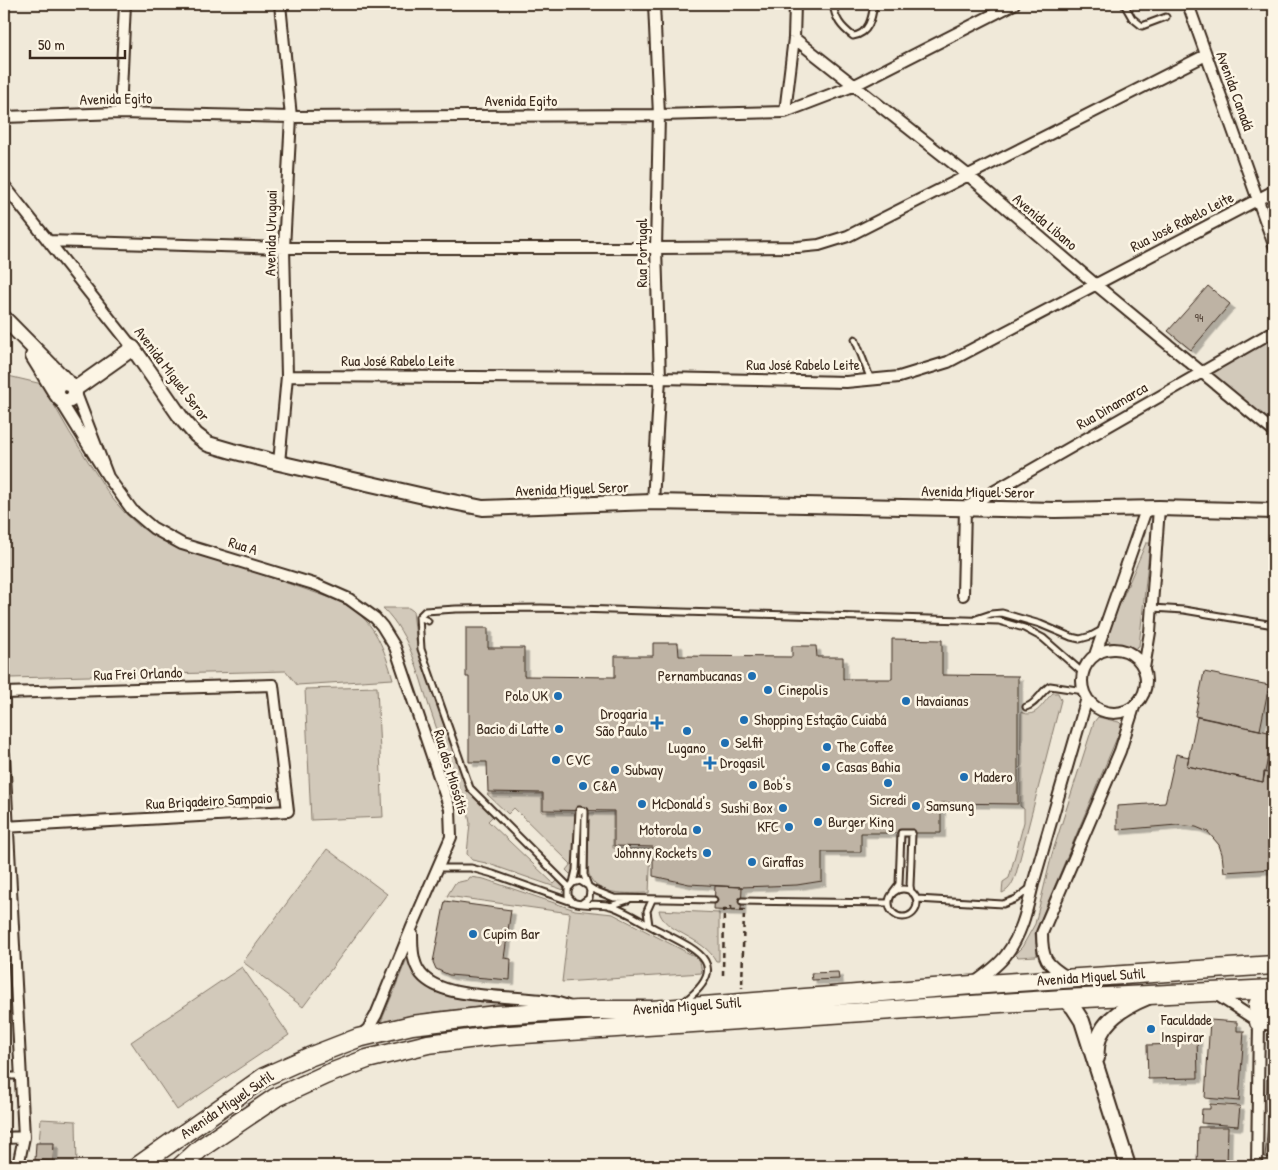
<svg xmlns="http://www.w3.org/2000/svg" width="1278" height="1170" viewBox="0 0 1278 1170" font-family="'Patrick Hand',sans-serif">
	<style>
		.green { fill: #d2c9ba; stroke: #867a6c }
		.building { fill: #beb3a4; stroke: #3b2a1e; filter: url(#shadow) }
		.lines { fill: none; stroke-linecap: round; stroke-linejoin: round }
		.service-casing { stroke: #3b2a1e; stroke-width: 9 }
		.minor-casing { stroke: #3b2a1e; stroke-width: 14 }
		.tertiary-casing { stroke: #3b2a1e; stroke-width: 18 }
		.trunk-casing { stroke: #3b2a1e; stroke-width: 21 }
		.path { stroke: #3b2a1e; stroke-width: 2.5; stroke-dasharray: 5 4; stroke-linecap: butt }
		.service { stroke: #fcf5e5; stroke-width: 5 }
		.minor { stroke: #fcf5e5; stroke-width: 10 }
		.tertiary { stroke: #fcf5e5; stroke-width: 14 }
		.trunk { stroke: #fcf5e5; stroke-width: 18 }
		.poi-dot { fill: #1f6fb2; stroke: #fcf5e5; stroke-width: 2 }
		.labels { text-anchor: middle; stroke-width: 5; stroke-linejoin: round; paint-order: stroke }
		.number-label { font-size: 12px; fill: #5c4c40 }
		.street-label { font-size: 15px; fill: #3b2a1e; stroke: #fcf5e5 }
		.poi-label { font-size: 15px; fill: #3b2a1e; stroke: #fcf5e5; text-anchor: start }
	</style>
	<defs>
		<filter id="shadow"><feDropShadow dx="4.5" dy="4.5" stdDeviation="0" flood-color="#0004"/></filter>
	</defs>
	<rect width="100%" height="100%" fill="#f0e9d9"/>
	<filter id="ink" filterUnits="userSpaceOnUse"><feTurbulence type="fractalNoise" baseFrequency=".02" numOctaves="2"/><feDisplacementMap in="SourceGraphic" scale="10" xChannelSelector="R" yChannelSelector="G"/><feConvolveMatrix kernelMatrix="1 2 1 2 8 2 1 2 1" color-interpolation-filters="sRGB"/></filter>
	<g filter="url(#ink)">
		<path class="green" d="M1274 337V427L1208 372Z
			M4 375 42 384 70 433 111 497 125 513 140 527 163 541 322 595C331 598 340 601 348 606 376 623 384 649 393 679L297 685 286 671 10 678 4 671Z
			M1146 543H1150L1139 646 1134 649C1127 647 1110 644 1106 639L1107 634Z
			M383 608H409L413 611 417 646 467 789 493 816 488 821 554 884 558 880 564 886V890L486 863 472 860 467 854 470 823 467 807C453 775 441 742 430 709 418 673 411 636 383 608Z
			M377 687 383 817 311 820 305 689Z
			M1053 693H1058L1061 700 1016 874C1013 882 1010 890 1002 893L1003 882 1009 878 1024 822V809L1020 806 1021 712C1037 720 1043 701 1053 693Z
			M1098 717 1119 722 1121 724V728L1035 933 1037 954 1036 956 1018 957 1015 954 1022 947 1035 924 1052 854 1094 722Z
			M487 794H542V812H576L574 871 573 873 570 874 566 870 571 864 514 808 508 814Z
			M613 812V848L651 849 649 893C629 893 591 898 588 869L589 813Z
			M327 849 387 894 303 1007 243 962Z
			M470 877 484 879 575 910 613 914 694 956 700 962 702 973 562 982 570 913 447 896 455 883 468 880Z
			M659 910 719 913V961H716C703 936 662 932 659 910Z
			M408 956C410 963 412 971 417 978 438 1005 495 1001 526 1002V1006L477 1007 434 1012 381 1022Z
			M242 967 289 1035 177 1110 131 1042Z
			M41 1119 76 1121 77 1166H35L37 1160H53L54 1143H39Z"/>
		<path class="building" d="M1208 286 1230 304 1191 350 1168 331Z
			M466 628H488V648H524V676L615 677V656H653V643H678L679 656 792 657V646H816L817 657H843V679H892V639L942 640V675L1018 676V804L941 803V833H861V852H822V881L797 885 742 887 689 884 653 876V847L614 846V811L543 810V793L488 792 487 762H469V677H466Z
			M1204 672 1269 685 1260 730 1195 716Z
			M1197 717 1273 733 1263 782 1187 766Z
			M1176 754 1189 757 1187 766 1263 782 1264 772 1274 775V869L1224 872 1222 854 1219 845 1208 832 1196 827 1177 825 1117 830V806L1165 803Z
			M715 886 742 887 741 911 714 910Z
			M445 901 511 910 504 958 511 959 510 980 449 975 436 969 433 962Z
			M838 972 839 979 812 980 811 973Z
			M1210 1020 1237 1022V1031H1244L1239 1101 1205 1098Z
			M1197 1037 1198 1078 1148 1079 1147 1045 1176 1044V1038Z
			M1273 1052H1274V1112H1266L1267 1079 1272 1080Z
			M1210 1104 1240 1106 1238 1126 1201 1123 1202 1109H1210Z
			M1269 1114H1274V1158L1265 1157Z
			M1198 1127H1228L1227 1166H1197Z
			M36 1143H54L53 1161 35 1160Z"/>
		<g class="lines">
			<g class="service-casing">
				<path id="service" d="M833 4C835 19 841 27 853 36 869 34 872 18 874 4
					M1124 4 1132 18 1142 26 1166 17
					M795 6 814 4
					M855 339 871 380
					M1152 608 1184 610 1274 625
					M419 617 428 621
					M976 619 991 614 1002 613 1040 624 1071 637 1080 639 1091 636 1102 630
					M1026 707C1037 704 1041 691 1050 686L1084 691
					M438 868H471L493 874 572 902
					M573 883 576 870 579 810 585 811 584 875 590 891 589 898 582 903
					M569 887 470 788 421 649 419 617 425 611 456 609 541 608 999 621 1024 628 1043 638 1083 673
					M889 903a14 14 0 1 1 28 0a14 14 0 1 1-28 0Z
					M893 892 899 884 901 833H912L910 886 911 892
					M917 899 1003 904 1016 899 1029 889
					M742 901 889 903
					M610 906 628 900
					M649 925 647 911 652 900
					M685 1001C733 964 695 949 660 931 644 923 628 912 611 906 599 902 584 907 573 902L568 896V889L573 883 580 881 594 890 614 898 714 900
					M4 1076H21"/>
			</g>
			<g class="minor-casing">
				<path id="minor" d="M1188 4 1274 245
					M794 38 969 176 1095 284 1274 432
					M785 112 794 38 795 4
					M120 113 125 4
					M4 117 120 113 291 117 659 115 785 112 853 86 1014 4
					M4 185 133 348
					M48 241 284 248H656L798 247 819 245 848 236 1206 55
					M287 376 660 378 846 382 899 377 948 362 1274 191
					M60 400 108 477 75 391
					M279 463 287 376 284 248 291 117 280 4
					M108 477 132 510 153 528 182 544 317 585 349 599 375 618 382 626 395 647 450 809 451 837 412 927 376 1015 368 1029 360 1036
					M653 502 660 378 656 248 659 115 654 4
					M963 595 965 508 1274 331
					M1082 681a32 32 0 1 1 64 0a32 32 0 1 1-64 0Z
					M1095 655 1147 507
					M1144 668 1150 632 1159 508
					M4 693 273 685 288 811 4 827
					M4 755 24 1137 18 1166
					M412 933C412 946 412 963 421 974 447 1006 532 990 570 1007
					M1067 977C1046 964 1042 959 1042 933L1120 751 1134 707
					M974 983C985 975 998 966 1006 955 1022 934 1027 909 1033 884L1087 698
					M1214 993 1259 1022 1274 1026
					M4 1138 24 1137
					M1257 1166 1259 1022"/>
			</g>
			<g class="tertiary-casing">
				<path id="tertiary" d="M4 318 69 384
					M33 356 57 395
					M57 392a9 9 0 1 1 18 0a9 9 0 1 1-18 0Z
					M75 389 133 348 182 419 196 435 208 444 232 451 279 463 428 497 483 508 653 502 1055 510 1159 508 1274 511
					M1064 999 1073 1007 1082 1021 1128 1166
					M1097 1058C1093 1025 1121 1008 1148 997"/>
			</g>
			<g class="trunk-casing">
				<path id="trunk" d="M1259 1022 1258 1005 1266 990
					M138 1166 264 1077 309 1057 358 1038 412 1025 496 1015 578 1010H652L972 985 1274 965
					M181 1166 201 1148 275 1098 325 1075 367 1059 428 1044 493 1036 1064 999 1274 989"/>
			</g>
			<path class="path" d="M731 910H744L742 988
				M723 975 724 910H731V906"/>
			<use href="#service" class="service"/>
			<use href="#minor" class="minor"/>
			<use href="#tertiary" class="tertiary"/>
			<use href="#trunk" class="trunk"/>
		</g>
	</g>
	<g class="poi-dot">
		<circle cx="752" cy="676" r="5"/>
		<circle cx="768" cy="690" r="5"/>
		<circle cx="558" cy="696" r="5"/>
		<circle cx="906" cy="701" r="5"/>
		<circle cx="744" cy="720" r="5"/>
		<path d="M654.5 715.5h5v5h5v5h-5v5h-5v-5h-5v-5h5z"/>
		<circle cx="559" cy="729" r="5"/>
		<circle cx="687" cy="731" r="5"/>
		<circle cx="725" cy="743" r="5"/>
		<circle cx="827" cy="747" r="5"/>
		<circle cx="556" cy="760" r="5"/>
		<path d="M707.5 755.5h5v5h5v5h-5v5h-5v-5h-5v-5h5z"/>
		<circle cx="826" cy="767" r="5"/>
		<circle cx="615" cy="770" r="5"/>
		<circle cx="964" cy="777" r="5"/>
		<circle cx="888" cy="783" r="5"/>
		<circle cx="753" cy="785" r="5"/>
		<circle cx="583" cy="786" r="5"/>
		<circle cx="642" cy="804" r="5"/>
		<circle cx="916" cy="806" r="5"/>
		<circle cx="783" cy="808" r="5"/>
		<circle cx="818" cy="822" r="5"/>
		<circle cx="789" cy="827" r="5"/>
		<circle cx="697" cy="830" r="5"/>
		<circle cx="707" cy="853" r="5"/>
		<circle cx="752" cy="862" r="5"/>
		<circle cx="473" cy="934" r="5"/>
		<circle cx="1151" cy="1029" r="5"/>
	</g>
	<g class="labels">
		<g class="number-label">
			<text x="1199" y="322">94</text>
		</g>
		<g class="street-label">
			<text transform="translate(1235 91) rotate(70)" y="5">Avenida Canadá</text>
			<text transform="translate(116 99) rotate(-1)" y="5">Avenida Egito</text>
			<text x="521" y="106">Avenida Egito</text>
			<text transform="translate(1045 222) rotate(40)" y="5">Avenida Libano</text>
			<text transform="translate(1182 222) rotate(-27)" y="5">Rua José Rabelo Leite</text>
			<text transform="translate(271 233) rotate(-89)" y="5">Avenida Uruguai</text>
			<text transform="translate(642 253) rotate(-90)" y="5">Rua Portugal</text>
			<text x="398" y="366">Rua José Rabelo Leite</text>
			<text x="803" y="370">Rua José Rabelo Leite</text>
			<text transform="translate(172 374) rotate(53)" y="5">Avenida Miguel Seror</text>
			<text transform="translate(1112 406) rotate(-30)" y="5">Rua Dinamarca</text>
			<text transform="translate(572 489) rotate(-2)" y="5">Avenida Miguel Seror</text>
			<text transform="translate(978 492) rotate(1)" y="5">Avenida Miguel Seror</text>
			<text transform="translate(243 546) rotate(17)" y="5">Rua A</text>
			<text transform="translate(138 674) rotate(-2)" y="5">Rua Frei Orlando</text>
			<text transform="translate(451 772) rotate(73)" y="5">Rua dos Miosótis</text>
			<text transform="translate(209 801) rotate(-3)" y="5">Rua Brigadeiro Sampaio</text>
			<text transform="translate(1091 977) rotate(-4)" y="5">Avenida Miguel Sutil</text>
			<text transform="translate(687 1006) rotate(-4)" y="5">Avenida Miguel Sutil</text>
			<text transform="translate(227 1105) rotate(-34)" y="5">Avenida Miguel Sutil</text>
		</g>
		<g class="poi-label">
			<text x="742" y="681" text-anchor="end">Pernambucanas</text>
			<text x="778" y="695">Cinepolis</text>
			<text x="548" y="701" text-anchor="end">Polo UK</text>
			<text x="916" y="706">Havaianas</text>
			<text x="647" y="719" text-anchor="end">Drogaria<tspan x="647" dy="17">São Paulo</tspan></text>
			<text x="754" y="725">Shopping Estação Cuiabá</text>
			<text x="549" y="734" text-anchor="end">Bacio di Latte</text>
			<text x="735" y="748">Selfit</text>
			<text x="837" y="752">The Coffee</text>
			<text x="687" y="753" text-anchor="middle">Lugano</text>
			<text x="566" y="765">CVC</text>
			<text x="720" y="768">Drogasil</text>
			<text x="836" y="772">Casas Bahia</text>
			<text x="625" y="775">Subway</text>
			<text x="974" y="782">Madero</text>
			<text x="763" y="790">Bob's</text>
			<text x="593" y="791">C&amp;A</text>
			<text x="888" y="805" text-anchor="middle">Sicredi</text>
			<text x="652" y="809">McDonald's</text>
			<text x="926" y="811">Samsung</text>
			<text x="773" y="813" text-anchor="end">Sushi Box</text>
			<text x="828" y="827">Burger King</text>
			<text x="779" y="832" text-anchor="end">KFC</text>
			<text x="687" y="835" text-anchor="end">Motorola</text>
			<text x="697" y="858" text-anchor="end">Johnny Rockets</text>
			<text x="762" y="867">Giraffas</text>
			<text x="483" y="939">Cupim Bar</text>
			<text x="1161" y="1025">Faculdade<tspan x="1161" dy="17">Inspirar</tspan></text>
		</g>
	</g>
	<rect width="1278" height="1170" fill="none" stroke="#fcf5e5" stroke-width="20"/>
	<rect x="10" y="10" width="1258" height="1150" fill="none" stroke="#3b2a1e" stroke-width="2" filter="url(#ink)"/>
	<path d="M30 50v8h95v-8" fill="none" stroke="#3b2a1e" stroke-width="2.5"/>
	<text x="38" y="50" font-size="15" fill="#3b2a1e" stroke="#fcf5e5" stroke-width="4" paint-order="stroke">50 m</text>
</svg>
